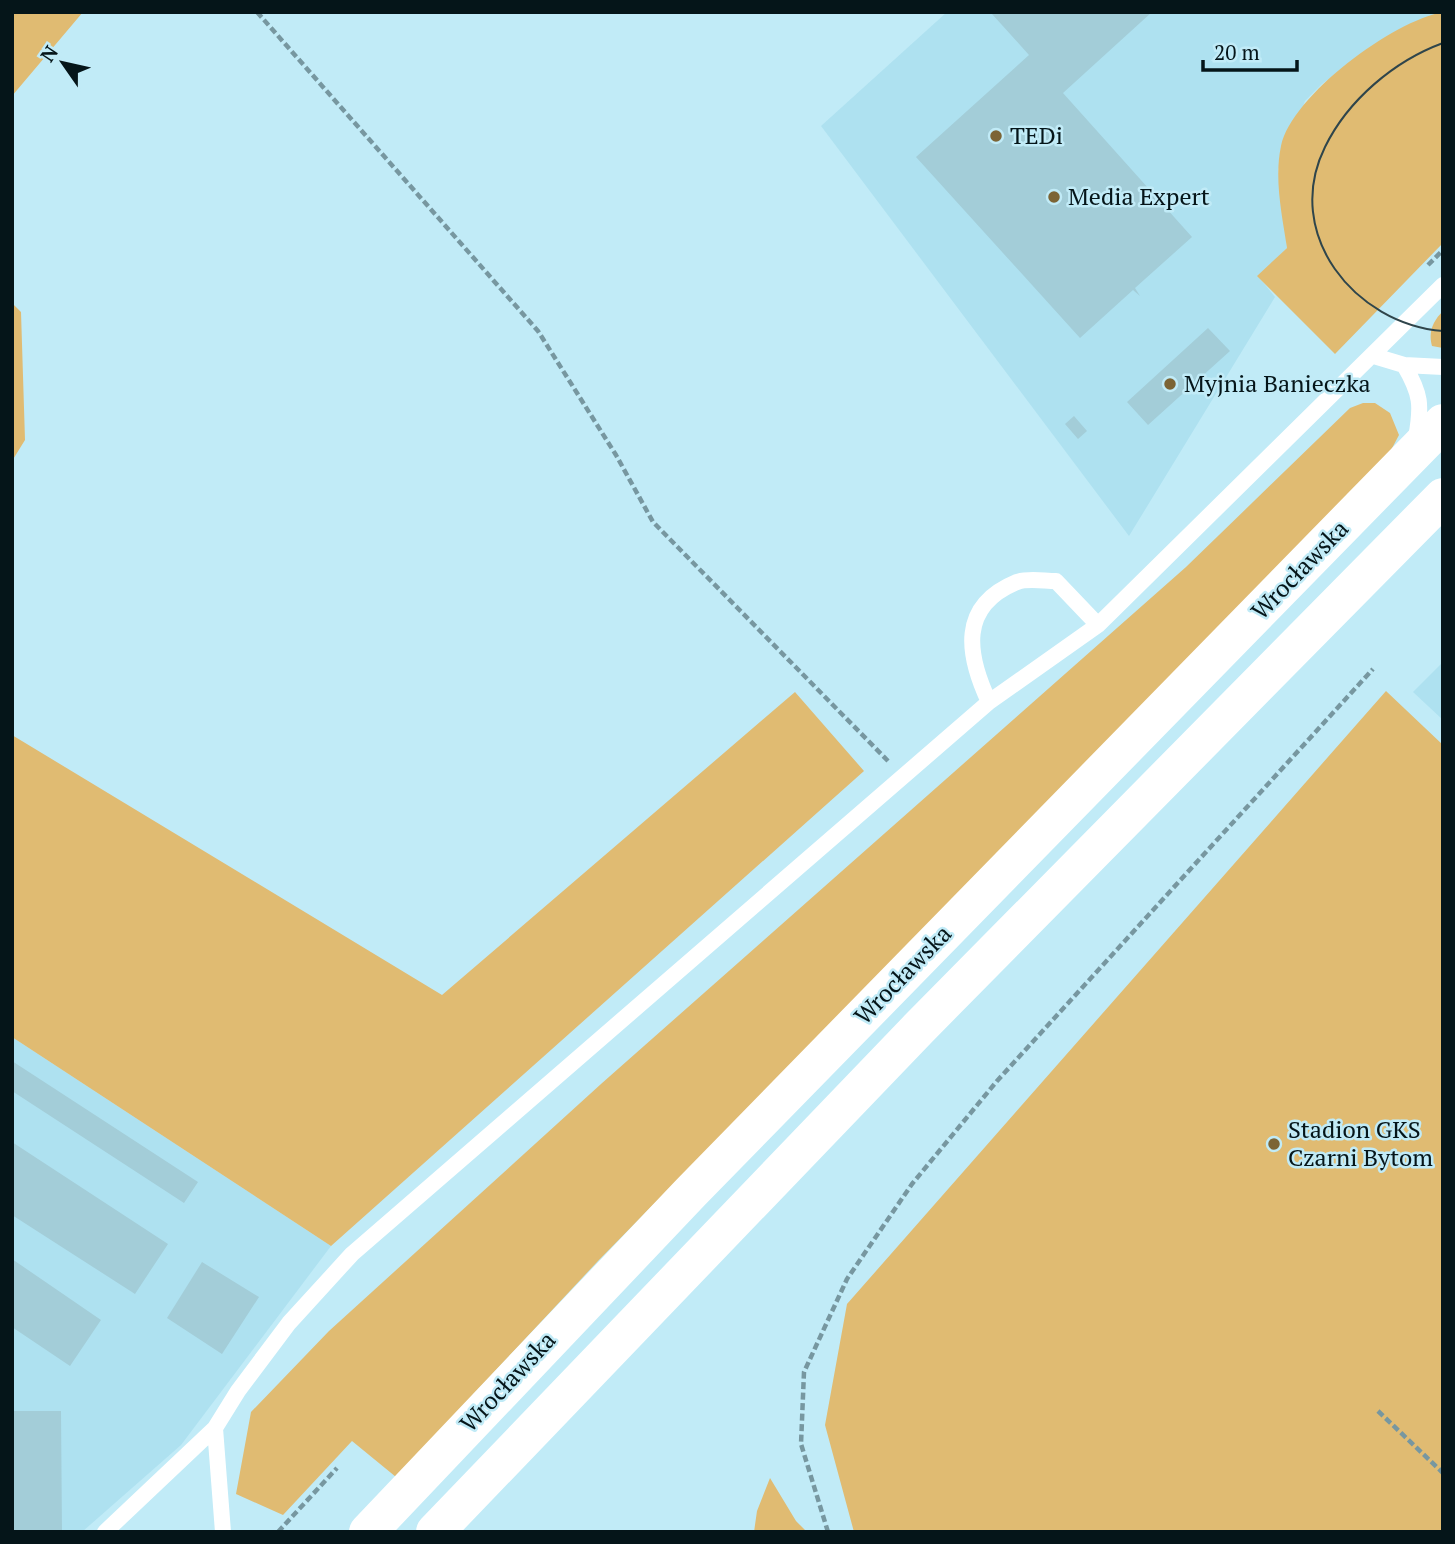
<svg xmlns="http://www.w3.org/2000/svg" width="1455" height="1544" viewBox="0 0 1455 1544" font-family="'PT Serif',serif">
	<style>
		.built { fill: #aee1f0 }
		.green { fill: #e0bb72 }
		.building { fill: #a3cdd8 }
		.lines { fill: none; stroke-linecap: round; stroke-linejoin: round }
		.path { stroke: #7797a0; stroke-width: 4.5; stroke-dasharray: 7 3.5; stroke-linecap: butt }
		.lane { stroke: #fff; stroke-width: 16 }
		.secondary { stroke: #fff; stroke-width: 38 }
		.tram { stroke: #2f454b; stroke-width: 2 }
		.poi-dot { fill: #7c6435; stroke: #c1ebf7; stroke-width: 2.5 }
		.labels { text-anchor: middle; stroke-width: 5; stroke-linejoin: round; paint-order: stroke }
		.poi-label { font-size: 24px; fill: #051519; stroke: #c1ebf7; text-anchor: start }
		.street-label { font-size: 24px; fill: #051519; stroke: #c1ebf7 }
	</style>
	<rect width="100%" height="100%" fill="#c1ebf7"/>
	<path class="built" d="M947 12H1440L1369 48 1322 84 1305 101 1278 169 1287 248 1258 276 1275 297 1129 536 821 126Z
		M1443 662V720L1413 692Z
		M12 1037 331 1246 181 1445 82 1532H12Z"/>
	<path class="green" d="M12 12H83L12 96Z
		M1443 12V243L1335 354 1257 276 1287 248C1282 215 1274 179 1281 146 1292 95 1393 21 1443 12Z
		M12 303 21 312 25 440 12 461Z
		M1443 311V348L1432 346C1428 332 1433 321 1443 311Z
		M1363 403H1375L1390 413 1399 435 1389 454 598 1261 396 1477 352 1441 283 1515 236 1494 251 1412 329 1331 601 1084 1186 567 1350 408Z
		M1386 691 1443 745V1532H854L825 1425 847 1304Z
		M795 692 864 771 331 1246 12 1037V735L442 995Z
		M770 1478 796 1521 807 1532H754L757 1511Z"/>
	<path class="building" d="M994 12H1152L1063 93 1192 237 1135 288 1140 296 1133 290 1080 338 916 157 1029 55 992 14Z
		M1208 328 1230 351 1148 425 1127 402Z
		M1074 416 1087 431 1078 439 1065 424Z
		M12 1061 198 1182 184 1203 12 1091Z
		M12 1142 168 1244 135 1294 12 1215Z
		M12 1259 101 1320 70 1366 12 1327Z
		M202 1262 259 1297 222 1354 167 1318Z
		M12 1411H61L62 1532H12Z"/>
	<g class="lines">
		<path class="path" d="M257 12 538 331 616 455 653 522 888 761
			M1428 265 1443 250
			M1378 1411 1443 1473
			M278 1532 337 1468
			M828 1532 801 1444 804 1372 847 1279 912 1184 997 1081 1373 669
			M1442 1532 1443 1531"/>
		<path class="lane" d="M1374 356 1404 365 1443 367
			M1404 365C1421 394 1422 405 1416 438
			M989 702C967 655 958 606 1017 582 1027 578 1044 581 1056 581L1098 625
			M215 1428 223 1532
			M105 1532 215 1428 238 1391 289 1323 352 1254 989 702 1098 625 1443 285"/>
		<path class="secondary" d="M368 1532 691 1192 1443 423
			M435 1532 918 1029 1443 497"/>
		<path class="tram" d="M1443 43C1394 61 1348 100 1325 147 1282 234 1355 324 1443 331"/>
	</g>
	<g class="poi-dot">
		<circle cx="996" cy="136" r="7"/>
		<circle cx="1054" cy="197" r="7"/>
		<circle cx="1170" cy="384" r="7"/>
		<circle cx="1274" cy="1144" r="7"/>
	</g>
	<g class="labels">
		<g class="poi-label">
			<text x="1010" y="144">TEDi</text>
			<text x="1068" y="205">Media Expert</text>
			<text x="1184" y="392">Myjnia Banieczka</text>
			<text x="1288" y="1138">Stadion GKS<tspan x="1288" dy="28">Czarni Bytom</tspan></text>
		</g>
		<g class="street-label">
			<text transform="translate(1300 570) rotate(-46)" y="8">Wrocławska</text>
			<text transform="translate(903 975) rotate(-46)" y="8">Wrocławska</text>
			<text transform="translate(508 1382) rotate(-47)" y="8">Wrocławska</text>
		</g>
	</g>
	<rect width="1455" height="1544" fill="none" stroke="#051519" stroke-width="28"/>
	<g transform="translate(63 63) rotate(304)" stroke="#c1ebf7" stroke-width="5" paint-order="stroke">
	<path d="M0-5L12 26L0 18L-12 26Z" fill="#051519"/>
	<text y="-10" font-size="19" font-weight="bold" text-anchor="middle" fill="#051519">N</text>
	</g>
	<path d="M1203 60v10h94v-10" fill="none" stroke="#051519" stroke-width="3.5"/>
	<text x="1214" y="60" font-size="21" fill="#051519" stroke="#c1ebf7" stroke-width="5" paint-order="stroke">20 m</text>
</svg>
